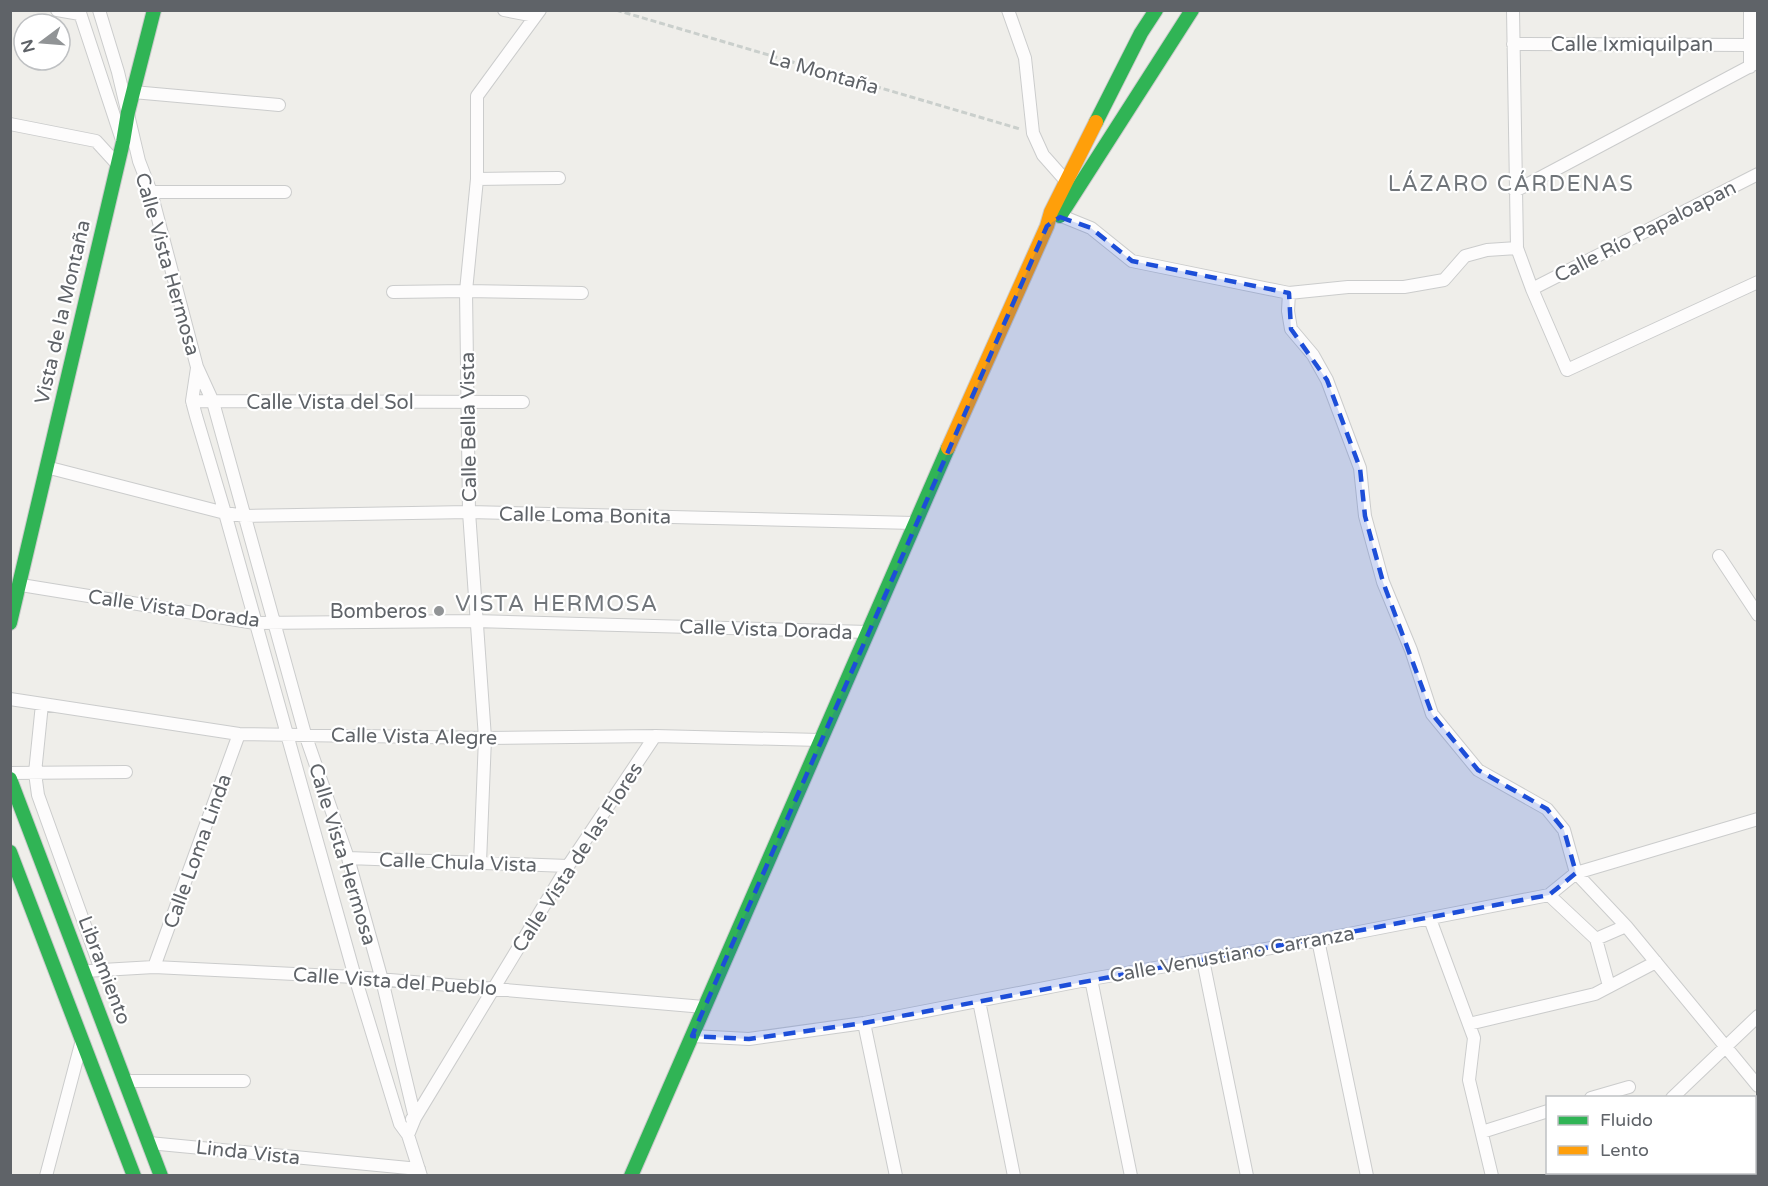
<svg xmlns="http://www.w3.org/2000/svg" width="1768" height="1186" viewBox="0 0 1768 1186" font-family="'Varela Round',sans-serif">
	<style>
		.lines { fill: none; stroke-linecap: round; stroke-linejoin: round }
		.street-casing { stroke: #cbcccc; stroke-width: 14 }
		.fast-casing { stroke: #cacacb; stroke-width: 16 }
		.slow-casing { stroke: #cacacb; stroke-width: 16 }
		.path { stroke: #cacfcc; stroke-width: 3; stroke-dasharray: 6 3; stroke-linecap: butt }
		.street { stroke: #fdfcfc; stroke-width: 12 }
		.fast { stroke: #30b455; stroke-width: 14 }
		.slow { stroke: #ff9f0a; stroke-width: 14 }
		.marked { fill: #1d4ed8; fill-opacity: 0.2; stroke: #1d4ed8; stroke-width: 4.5; stroke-dasharray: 12 8; stroke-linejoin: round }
		.poi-dot { fill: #919496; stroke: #fff; stroke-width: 2 }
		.labels { text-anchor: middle; stroke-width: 4.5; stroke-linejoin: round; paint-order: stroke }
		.street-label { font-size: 20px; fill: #5f6368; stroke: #fff }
		.poi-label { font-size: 20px; fill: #5f6368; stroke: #fff; text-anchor: end }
		.quarter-label { font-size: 22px; letter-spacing: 1.5px; fill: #70757a; stroke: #fff }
	</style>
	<rect width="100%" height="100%" fill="#efeeea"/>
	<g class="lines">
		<g class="street-casing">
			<path id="street" d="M57 10 80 14
				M79 10 122 140
				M99 10 118 72 139 161 151 192 197 367 213 402 305 734 348 858 382 980 415 1118 408 1135
				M504 10 535 16
				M1008 10 1025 58 1033 133 1043 155 1066 181
				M1513 10 1517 248 1532 289 1567 370 1758 282
				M1513 44 1750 45
				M1750 67V10
				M133 92 279 105
				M10 124 96 141 117 164
				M477 179 559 178
				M1515 191 1758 62
				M151 192H285
				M1054 213 1091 228 1132 261 1289 293 1348 287H1404L1444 280 1465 256 1487 250 1517 248
				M1532 289 1758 174
				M393 292 466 291 582 293
				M1289 293 1288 311 1291 329 1313 355 1327 380 1360 468 1365 516 1383 582 1411 650 1432 714 1478 770 1547 809 1564 830 1576 873 1626 926 1758 1086
				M197 368 192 401 196 416 225 513 355 977 400 1124 408 1135 421 1176
				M192 401 523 402
				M46 467 225 513 245 516 469 512 914 523
				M1719 556 1758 615
				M21 585 255 623 475 621 868 632
				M10 699 239 734 485 738 655 736 820 740
				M42 704 35 773 38 795 101 970
				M10 773 126 772
				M348 858 568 866
				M480 863 485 738 469 512 466 291 477 179V96L540 10
				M1549 895 1596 939 1609 986
				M1430 919 1474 1038 1469 1080 1492 1176
				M1596 939 1626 926
				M1318 940 1367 1176
				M1203 960 1247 1176
				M154 967 239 734
				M85 971 154 967 355 977 704 1007
				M1091 979 1131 1176
				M979 1001 1014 1176
				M864 1023 896 1176
				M1469 1024 1595 994 1656 962
				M692 1036 749 1039 864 1023 1091 979 1318 940 1549 895 1576 873 1758 819
				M126 1081H244
				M1591 1098 1629 1087
				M1672 1098 1758 1016
				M412 1119 415 1118 568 866 655 736
				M1482 1132 1548 1111
				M149 1143 419 1169
				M1754 1145 1758 1144
				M46 1176 82 1040
				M1591 1176 1594 1172
				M1706 1176 1710 1172"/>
		</g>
		<g class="fast-casing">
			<path id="fast" d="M1096 122 1141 33 1156 10
				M1060 216 1192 10
				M10 623 123 142 128 112 154 10
				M10 779 161 1176
				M10 852 134 1176
				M631 1176 948 448"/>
		</g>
		<g class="slow-casing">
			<path id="slow" d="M948 448 1047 226 1051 212 1096 122"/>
		</g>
		<path class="path" d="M616 10 1020 129"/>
		<use href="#street" class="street"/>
		<use href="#fast" class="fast"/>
		<use href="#slow" class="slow"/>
	</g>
	<path class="marked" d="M1060 217 1091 228 1132 261 1289 293 1291 329 1327 380 1360 468 1365 516 1383 582 1432 714 1478 770 1547 809 1564 830 1576 873 1549 895 864 1023 749 1039 692 1036 1047 226Z"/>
	<circle class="poi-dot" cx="439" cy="611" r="6"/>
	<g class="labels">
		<g class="street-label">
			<text x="1632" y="51">Calle Ixmiquilpan</text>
			<text transform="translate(824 72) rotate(16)" y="7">La Montaña</text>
			<text transform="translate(1645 231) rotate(-27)" y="7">Calle Río Papaloapan</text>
			<text transform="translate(168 264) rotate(74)" y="7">Calle Vista Hermosa</text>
			<text transform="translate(62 312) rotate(-77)" y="7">Vista de la Montaña</text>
			<text x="330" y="409">Calle Vista del Sol</text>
			<text transform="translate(468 427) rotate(-91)" y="7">Calle Bella Vista</text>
			<text transform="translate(585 515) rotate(1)" y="7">Calle Loma Bonita</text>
			<text transform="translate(174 608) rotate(8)" y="7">Calle Vista Dorada</text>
			<text transform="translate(766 629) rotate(2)" y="7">Calle Vista Dorada</text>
			<text transform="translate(414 736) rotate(1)" y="7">Calle Vista Alegre</text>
			<text transform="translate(197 851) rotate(-70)" y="7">Calle Loma Linda</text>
			<text transform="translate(343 854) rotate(73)" y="7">Calle Vista Hermosa</text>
			<text transform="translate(577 857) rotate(-57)" y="7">Calle Vista de las Flores</text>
			<text transform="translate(458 862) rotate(2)" y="7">Calle Chula Vista</text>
			<text transform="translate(1232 954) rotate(-10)" y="7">Calle Venustiano Carranza</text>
			<text transform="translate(105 970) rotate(69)" y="7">Libramiento</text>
			<text transform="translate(395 981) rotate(4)" y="7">Calle Vista del Pueblo</text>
			<text transform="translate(248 1152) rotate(6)" y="7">Linda Vista</text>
		</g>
		<g class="poi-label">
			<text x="427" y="618">Bomberos</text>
		</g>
		<g class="quarter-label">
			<text x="1511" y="191">LÁZARO CÁRDENAS</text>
			<text x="557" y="611">VISTA HERMOSA</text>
		</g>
	</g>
	<rect width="1768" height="1186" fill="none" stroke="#5f6368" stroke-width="24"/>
	<rect x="1546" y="1096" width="210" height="78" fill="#ffffff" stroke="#bfc1c3" stroke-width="1.5"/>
	<rect x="1558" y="1116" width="30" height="9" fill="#30b455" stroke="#bfc1c3" stroke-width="1.5"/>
	<text x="1600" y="1126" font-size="18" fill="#5f6368">Fluido</text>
	<rect x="1558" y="1146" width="30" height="9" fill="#ff9f0a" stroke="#bfc1c3" stroke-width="1.5"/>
	<text x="1600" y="1156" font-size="18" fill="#5f6368">Lento</text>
	<g transform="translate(42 42) rotate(254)"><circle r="28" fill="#ffffff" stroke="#bfc1c3" stroke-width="1.5"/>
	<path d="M0-4.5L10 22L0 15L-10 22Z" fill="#919496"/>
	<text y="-9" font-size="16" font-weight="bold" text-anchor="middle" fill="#5f6368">N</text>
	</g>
</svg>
